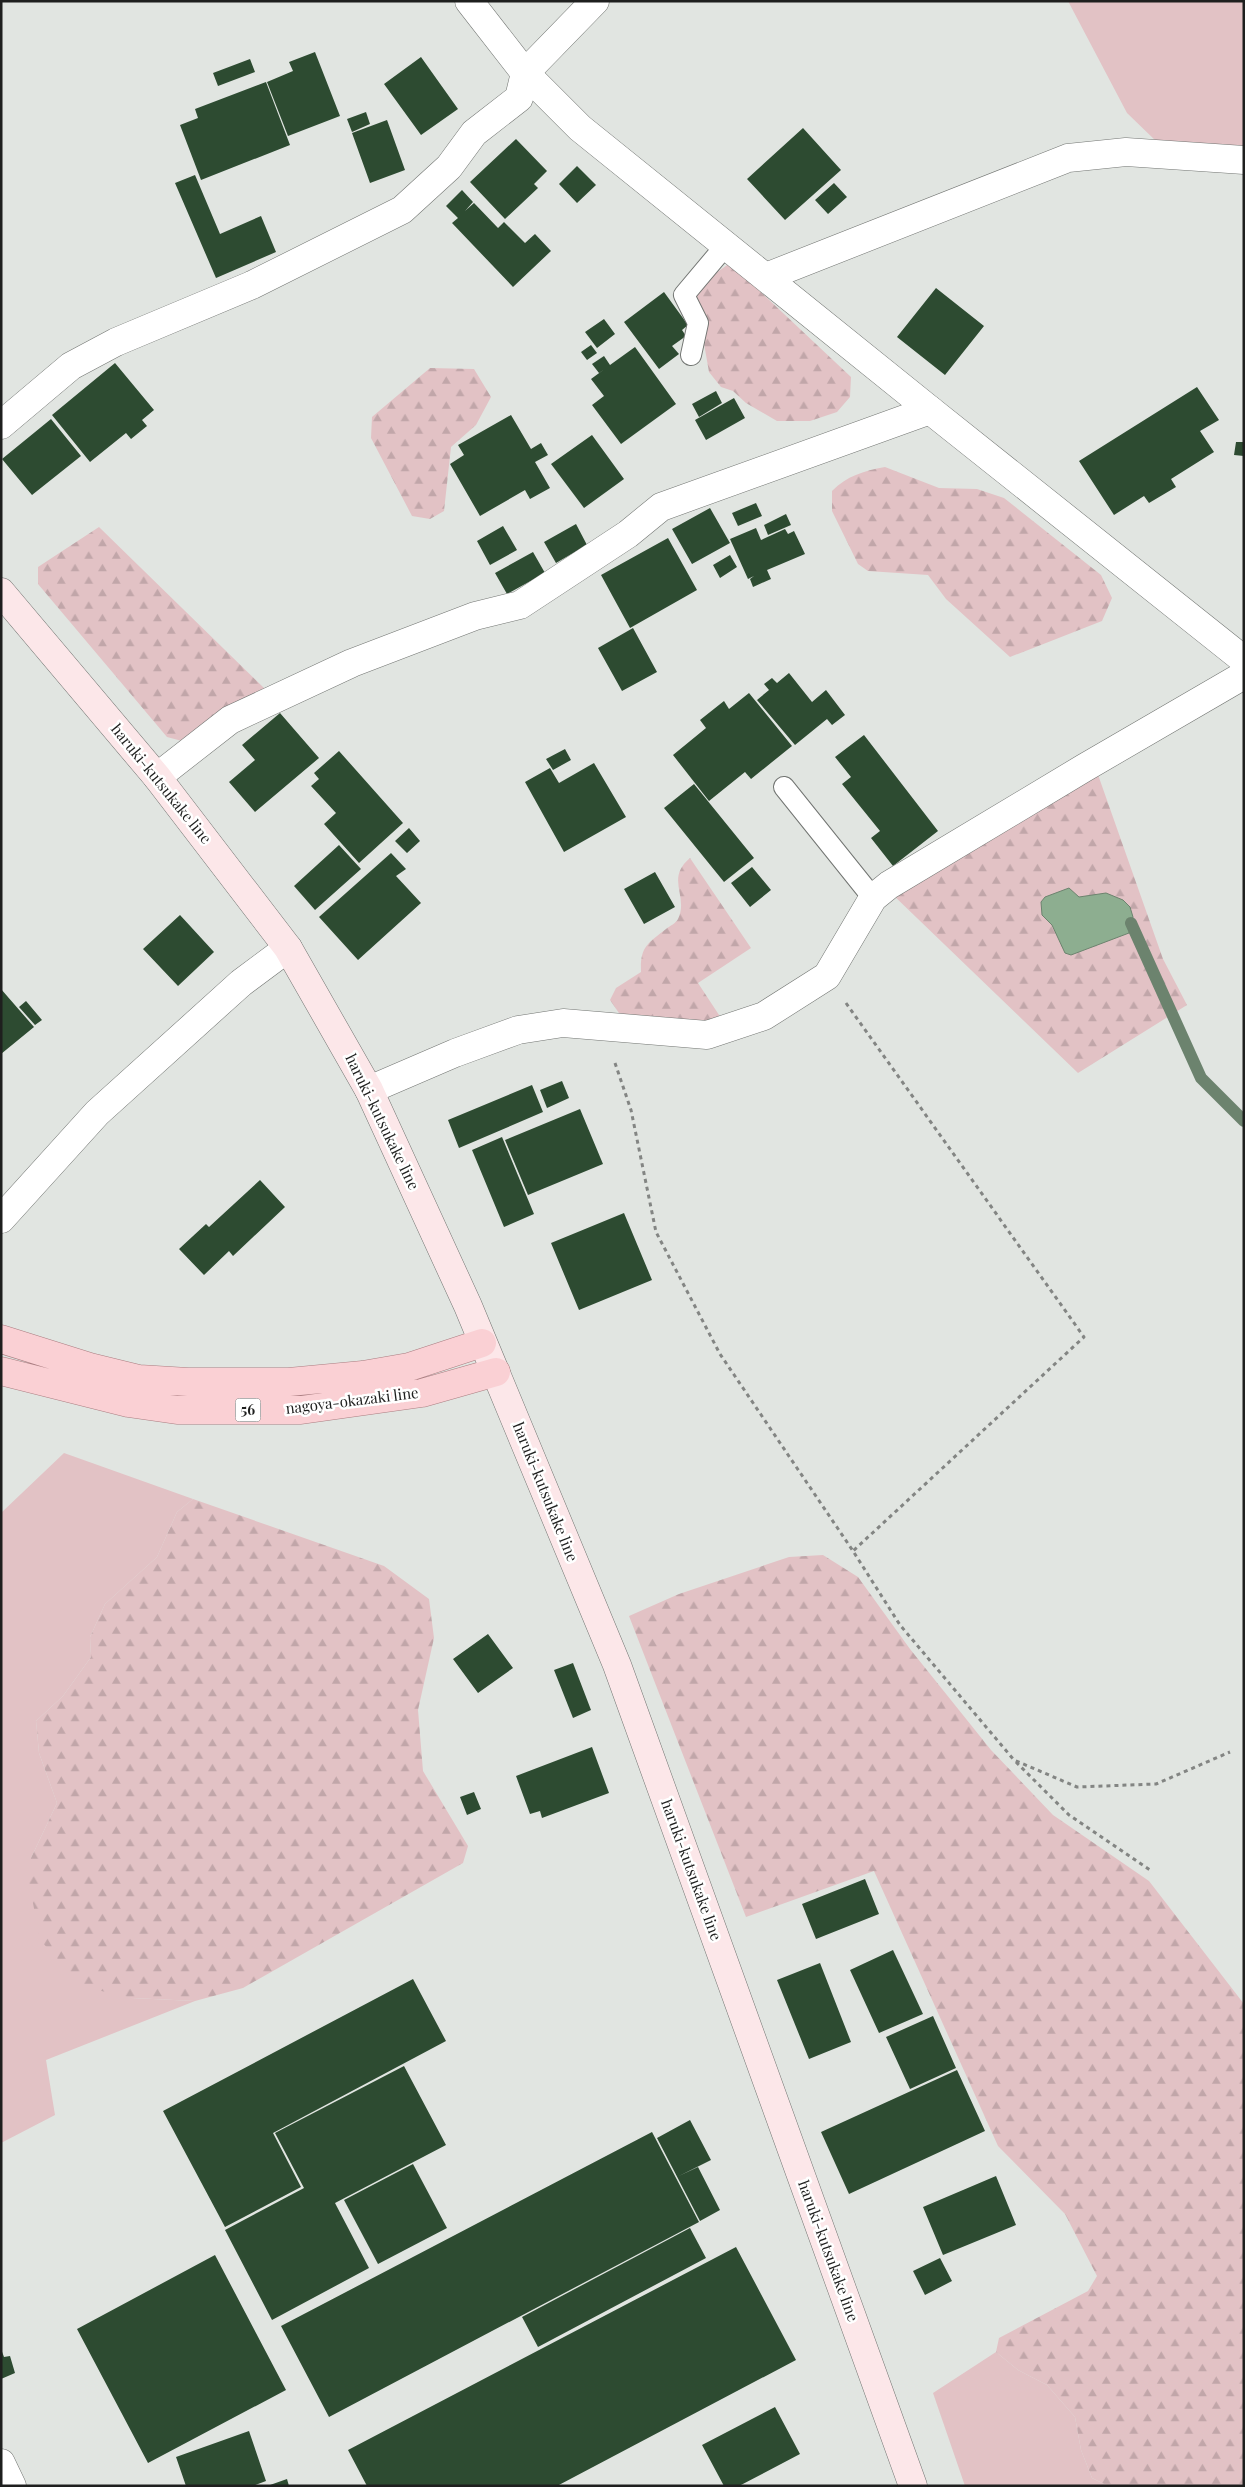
<svg xmlns="http://www.w3.org/2000/svg" width="1245" height="2487" viewBox="0 0 1245 2487" font-family="'Playfair Display',serif">
	<style>
		.green { fill: #e2c2c5 }
		.forest { fill: url(#forest-firs) }
		.water { fill: #8dae90; stroke: #6c836e }
		.lines { fill: none; stroke-linecap: round; stroke-linejoin: round }
		.stream { stroke: #6c836e; stroke-width: 12 }
		.building { fill: #2d4b31 }
		.service-casing { stroke: #727572; stroke-width: 22 }
		.minor-casing { stroke: #727572; stroke-width: 29 }
		.tertiary-casing { stroke: #727572; stroke-width: 29 }
		.secondary-casing { stroke: #727572; stroke-width: 29 }
		.primary-casing { stroke: #aa7d81; stroke-width: 29 }
		.path { stroke: #838583; stroke-width: 3; stroke-dasharray: 4 4; stroke-linecap: butt }
		.service { stroke: #fff; stroke-width: 20 }
		.minor { stroke: #fff; stroke-width: 28 }
		.tertiary { stroke: #fff; stroke-width: 28 }
		.secondary { stroke: #fce7e9; stroke-width: 28 }
		.primary { stroke: #fad0d4; stroke-width: 28 }
		.labels { text-anchor: middle; stroke-width: 5; stroke-linejoin: round; paint-order: stroke }
		.shield { fill: #fff; stroke: #626262; stroke-width: 1 }
		.shield-label { font-size: 14px; font-weight: bold; fill: #1e1f1e }
		.street-label { font-size: 15px; fill: #1e1f1e; stroke: #fff }
	</style>
	<defs>
		<pattern id="forest-firs" width="22" height="20" patternUnits="userSpaceOnUse" patternTransform="scale(1.25)"><rect width="22" height="20" fill="#e2c2c5"/><path d="M5 1l3.5 6h-7zM16 11l3.5 6h-7z" fill="#c1a6a9"/></pattern>
	</defs>
	<rect width="100%" height="100%" fill="#e1e5e1"/>
	<path class="green" d="M1068 1H1244V149L1157 142 1127 113Z
		M64 1453 193 1499 177 1512 157 1557 105 1604 90 1637 91 1657 63 1696 36 1721 39 1753 57 1803 31 1858 132 1998 195 2001 46 2060 55 2115 1 2143V1513Z
		M996 2352 1018 2370 1047 2385 1075 2417 1081 2450 1092 2478 1108 2486H965L933 2393Z"/>
	<path class="forest" d="M730 263 851 377 850 397 837 412 810 421H777L746 403 733 391 721 387 709 372 696 298 702 283Z
		M430 368 474 369 491 397 476 425 451 447 444 511 430 519 412 516 371 438 372 417Z
		M885 467 939 488 977 489 1004 498 1101 575 1112 598 1102 621 1010 657 946 599 928 575 868 571 858 564 832 511V491C847 476 863 471 885 467Z
		M99 527 265 689 182 741 167 737 38 584V567Z
		M1096 769 1163 959 1187 1005 1078 1073 891 893Z
		M690 858 751 948 698 983 721 1018 703 1028 621 1016 610 1000 616 988 641 972C640 947 647 944 666 929 670 926 676 923 678 919 689 896 665 879 690 858Z
		M193 1499 384 1566 429 1599 434 1638 418 1710 423 1771 468 1846 463 1863 243 1988 195 2001 132 1998 84 1987 40 1940 29 1882 31 1858 57 1803 39 1753 36 1721 63 1696 91 1657 90 1637 105 1604 157 1557 177 1512Z
		M823 1555 858 1577 910 1649 991 1750 1053 1815 1149 1881 1244 2004V2486H1108L1092 2478 1081 2450 1075 2417 1047 2385 1018 2370 996 2352 999 2338 1088 2291 1097 2276 1065 2214 998 2146 874 1871 746 1917 629 1616 679 1594 789 1557Z"/>
	<path class="water" d="M1069 888 1079 897 1106 893 1123 900 1130 907 1133 917 1129 933 1071 955 1065 953 1052 925 1042 915 1041 902 1045 897Z"/>
	<g class="lines">
		<path class="stream" d="M1131 923 1201 1078 1244 1121"/>
	</g>
	<path class="building" d="M315 52 340 116 288 136 267 82 293 71 289 62Z
		M421 57 458 109 421 135 384 84Z
		M250 59 255 72 218 86 213 73Z
		M266 82 290 145 201 180 180 125 198 118 195 109Z
		M366 112 370 124 352 132 347 119Z
		M387 120 405 170 370 183 352 133Z
		M803 128 841 170 785 220 747 179Z
		M516 139 547 171 534 184 538 188 505 219 470 182Z
		M577 166 596 185 577 203 559 184Z
		M195 175 220 234 261 216 276 252 216 278 175 183Z
		M834 183 847 197 828 214 815 200Z
		M462 190 473 202 465 211 474 203 498 228 504 222 525 243 535 234 551 251 513 287 452 223 458 218 446 206Z
		M936 288 984 326 945 375 897 337Z
		M664 292 688 325 682 330 686 336 672 346 679 354 659 369 624 322Z
		M604 319 615 334 597 348 585 332Z
		M591 345 597 353 587 360 581 352Z
		M635 347 676 404 621 444 592 405 604 396 591 379 606 368 599 373 592 364 604 356 610 365Z
		M115 363 154 410 142 420 147 426 131 439 126 433 90 462 52 415Z
		M1197 387 1219 420 1200 431 1214 452 1171 479 1176 487 1149 503 1144 496 1114 515 1079 461Z
		M716 391 722 403 699 417 692 404Z
		M734 398 745 418 706 440 695 420Z
		M511 415 531 449 541 443 548 455 535 462 550 488 530 499 525 490 480 516 450 464 464 455 458 445Z
		M51 419 81 456 32 495 2 459Z
		M592 435 624 479 584 508 551 464Z
		M1236 442H1244V456L1234 455Z
		M756 503 762 516 738 526 732 513Z
		M710 508 730 543 692 564 672 529Z
		M786 514 791 525 768 535 764 525Z
		M576 524 587 545 556 563 544 542Z
		M503 526 517 550 490 565 477 541Z
		M756 528 761 540 785 529 788 534 794 531 805 554 767 570 771 579 753 587 750 579 754 576 748 579 730 539Z
		M668 538 697 590 630 628 601 575Z
		M533 552 545 573 507 594 495 573Z
		M730 555 737 567 720 578 713 565Z
		M633 628 657 672 622 691 598 648Z
		M789 673 812 702 826 690 845 715 832 725 827 719 795 745 757 700 769 690 764 684 772 678 777 683Z
		M749 693 792 746 751 779 745 772 709 801 673 755 706 728 700 720 724 701 729 709Z
		M280 713 319 758 255 812 229 782 255 760 242 745Z
		M864 735 938 831 893 866 871 838 880 831 842 784 851 777 835 757Z
		M565 749 571 760 553 770 546 759Z
		M339 751 403 823 359 863 324 824 336 813 311 786 319 779 314 773Z
		M594 763 626 817 564 852 525 782 550 768 559 783Z
		M694 784 754 858 724 882 664 808Z
		M409 828 420 841 407 853 395 841Z
		M339 845 361 869 315 910 294 886Z
		M391 853 406 869 396 876 421 903 358 960 319 917Z
		M752 867 771 890 750 907 731 883Z
		M655 872 675 907 644 924 624 889Z
		M180 915 214 952 178 986 143 949Z
		M1 989 34 1027 1 1054Z
		M26 1001 42 1020 35 1025 19 1007Z
		M562 1081 569 1098 547 1108 540 1090Z
		M532 1085 543 1112 459 1148 448 1120Z
		M580 1109 603 1164 528 1195 505 1140Z
		M502 1137 534 1214 504 1227 472 1150Z
		M260 1180 285 1207 233 1256 229 1251 204 1275 179 1249 206 1224 209 1227Z
		M624 1213 652 1280 579 1310 551 1243Z
		M488 1634 513 1668 478 1693 453 1659Z
		M573 1663 591 1710 573 1718 554 1670Z
		M592 1747 609 1793 542 1818 540 1811 530 1814 516 1776Z
		M474 1792 481 1809 467 1815 460 1797Z
		M865 1879 879 1914 816 1939 802 1904Z
		M893 1950 923 2014 879 2033 850 1970Z
		M820 1963 851 2042 809 2059 777 1980Z
		M413 1979 446 2041 273 2133 301 2187 225 2227 163 2111Z
		M933 2016 956 2068 910 2089 886 2037Z
		M404 2066 446 2145 335 2203 369 2268 272 2320 225 2230 304 2188 275 2133Z
		M957 2070 985 2131 849 2194 821 2132Z
		M690 2120 711 2160 679 2176 698 2167 720 2210 700 2221 657 2138Z
		M652 2132 699 2222 329 2417 281 2326Z
		M413 2164 447 2228 378 2264 344 2200Z
		M996 2176 1016 2225 943 2255 923 2207Z
		M690 2228 706 2258 538 2347 522 2317Z
		M736 2247 796 2360 557 2486H367L348 2450Z
		M215 2255 286 2390 148 2463 77 2329Z
		M940 2258 952 2281 925 2295 913 2271Z
		M1 2349 4 2357 10 2356 15 2373 1 2379Z
		M775 2407 800 2454 739 2486H724L702 2445Z
		M249 2431 266 2481 253 2486H186L176 2457Z
		M287 2479 289 2486H270V2485Z"/>
	<g class="lines">
		<g class="service-casing">
			<path id="service" d="M691 355 698 323 684 295 726 245
				M784 787 873 898"/>
		</g>
		<g class="minor-casing">
			<path id="minor" d="M766 277 1068 158 1126 152 1244 160
				M1 425 71 366 116 342 252 285 402 210 449 167 474 133 519 98 525 73 595 1
				M157 777 230 720 352 663 475 616 520 605 628 534 661 507 930 410
				M369 1090 455 1053 518 1030 563 1023 707 1035 764 1016 827 976 873 898 889 885 1084 768 1244 675
				M1 1219 97 1113 241 983 288 948
				M1 2463 12 2486"/>
		</g>
		<g class="tertiary-casing">
			<path id="tertiary" d="M469 1 525 73 580 128 930 410 1244 660"/>
		</g>
		<g class="secondary-casing">
			<path id="secondary" d="M1 592 157 777 288 948 369 1090 468 1306 617 1665 913 2486"/>
		</g>
		<g class="primary-casing">
			<path id="primary" d="M1 1339 90 1367 139 1379 188 1382H289L363 1375 409 1367 482 1343
				M1 1371 128 1403 177 1410H301L422 1393 496 1372"/>
		</g>
		<path class="path" d="M846 1003 1084 1337 853 1551
			M615 1063 631 1110 656 1232 720 1354 853 1551 900 1625 1014 1760 1077 1787 1156 1784 1230 1752
			M1016 1762 1069 1815 1150 1870"/>
		<use href="#service" class="service"/>
		<use href="#minor" class="minor"/>
		<use href="#tertiary" class="tertiary"/>
		<use href="#secondary" class="secondary"/>
		<use href="#primary" class="primary"/>
	</g>
	<g class="labels">
		<rect class="shield" x="235.5" y="1398.5" width="25" height="23" rx="4"/>
		<g class="shield-label">
			<text x="248" y="1415">56</text>
		</g>
		<g class="street-label">
			<text transform="translate(161 784) rotate(51)" y="5">haruki-kutsukake line</text>
			<text transform="translate(382 1122) rotate(64)" y="5">haruki-kutsukake line</text>
			<text transform="translate(352 1401) rotate(-7)" y="5">nagoya-okazaki line</text>
			<text transform="translate(545 1492) rotate(68)" y="5">haruki-kutsukake line</text>
			<text transform="translate(691 1870) rotate(70)" y="5">haruki-kutsukake line</text>
			<text transform="translate(828 2251) rotate(70)" y="5">haruki-kutsukake line</text>
		</g>
	</g>
	<rect width="1245" height="2487" fill="none" stroke="#1e1f1e" stroke-width="5"/>
</svg>
